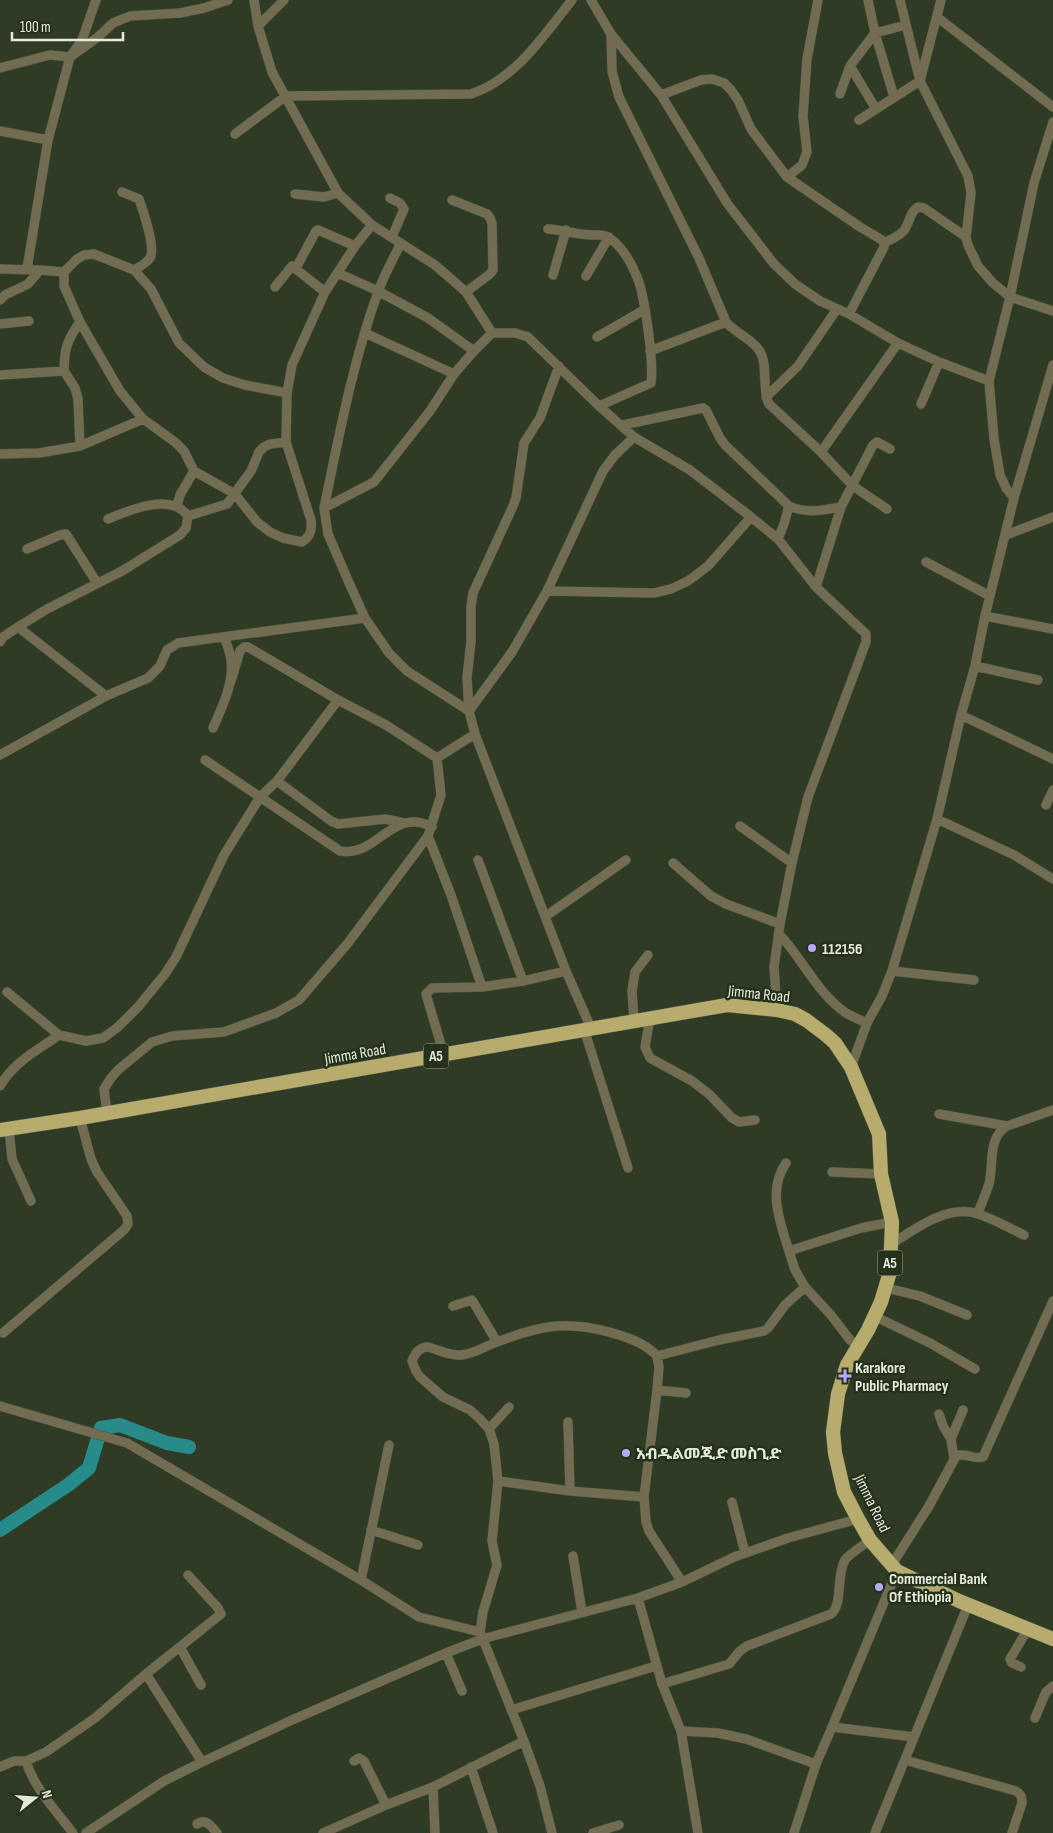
<svg xmlns="http://www.w3.org/2000/svg" width="1053" height="1833" viewBox="0 0 1053 1833" font-family="'Sofia Sans Condensed','Noto Sans Ethiopic',sans-serif">
	<style>
		.lines { fill: none; stroke-linecap: round; stroke-linejoin: round }
		.river { stroke: #278b89; stroke-width: 14 }
		.minor-casing { stroke: #4c5743; stroke-width: 10 }
		.trunk-casing { stroke: #4c5743; stroke-width: 15 }
		.minor { stroke: #726d52; stroke-width: 9 }
		.trunk { stroke: #b7ab6e; stroke-width: 14 }
		.poi-dot { fill: #b4acf9; stroke: #26311c; stroke-width: 2 }
		.labels { text-anchor: middle; stroke-width: 5; stroke-linejoin: round; paint-order: stroke }
		.shield { fill: #26311c; stroke: #aab2a2; stroke-width: 1 }
		.shield-label { font-size: 15px; font-weight: bold; fill: #e2eadc }
		.poi-label { font-size: 16px; font-weight: bold; fill: #e2eadc; stroke: #26311c; text-anchor: start }
		.street-label { font-size: 16px; fill: #e2eadc; stroke: #26311c }
	</style>
	<rect width="100%" height="100%" fill="#303b26"/>
	<g class="lines">
		<path class="river" d="M0 1530 68 1485 89 1468 101 1428 120 1425 167 1443 189 1447"/>
		<g class="minor-casing">
			<path id="minor" d="M254 0 258 26 272 72 338 193 372 225 435 265 466 292 492 333H515L528 337 599 406 634 437 690 470 751 517 778 539 816 587 866 634V642L808 797 792 863 780 924 774 967 777 1010
				M591 0 611 34 661 95 727 203 774 264 795 284 820 301 849 314 898 343 939 362 989 381
				M868 0 875 33 894 97
				M941 0 920 81 968 176 971 193 966 237 968 245 978 266 993 283 1010 297 1053 311
				M937 17 1053 107
				M258 26 284 0
				M611 34 612 71 619 97 699 258 726 322C735 333 751 338 759 350 769 365 761 388 769 404L821 452 853 486 887 509
				M850 66 876 109
				M0 68 50 55 70 57 98 37 113 23 130 16 180 13 204 8 228 0
				M840 94 850 66 875 33 906 25
				M661 95 701 80 712 79 724 83 731 90 738 100 751 129 787 177 860 227 882 240 884 243
				M859 120 920 81 900 0
				M0 131 48 140
				M235 134 286 96 471 94C516 79 543 36 572 0
				M787 177 802 165 807 152 803 116 807 59 818 0
				M122 192 139 199C143 211 156 247 150 258 147 263 139 267 134 270
				M295 194 324 197 338 193
				M390 198 400 203 404 209 392 237
				M452 200 487 214 490 218 492 223 493 270 490 274 466 292
				M548 229C563 230 578 235 593 235 599 235 603 234 608 237 622 246 631 262 637 277 645 296 654 363 651 383L599 406
				M884 243C891 239 901 236 905 229 910 221 910 212 918 207L924 208 966 237
				M296 268 316 231 318 230 355 246
				M0 269 40 270 64 272V286L80 322 120 391 143 419 175 442 184 451 194 471 235 494 257 522 270 532 283 538 302 542C311 536 312 530 311 520L286 442 287 393 292 365 325 292 355 246 372 225
				M27 269 48 140 70 57 82 40 96 0
				M64 272 77 259 84 255 94 254 134 270 151 289 179 343 204 367 223 378 245 385 287 393
				M338 273 378 291 428 318 474 351
				M553 275 566 230
				M586 276 609 237
				M275 287 292 266 325 292
				M0 300 5 295 28 284 40 270
				M849 314 884 247V243
				M0 324 29 321
				M365 333 454 374
				M597 337 644 310
				M650 351 726 322
				M559 366 540 418 524 443 516 498 513 506 473 593 471 606V641L467 678 469 711 475 734 566 971 591 1028
				M64 371C64 350 67 340 80 322
				M0 375 64 371 75 388 78 399 80 446
				M766 397 798 366 837 309
				M921 404 939 362
				M623 425 703 408 706 410 720 438 725 445 789 506C807 514 822 510 841 507
				M821 452 898 343
				M0 454 39 453 80 446 143 419
				M1014 498 1006 488 1000 475 994 439 989 381 1010 297 1034 183 1053 122
				M177 506 180 495 194 471
				M324 508C339 436 353 361 378 292 384 275 393 259 401 243
				M188 516 227 504 251 471 259 452 264 447 270 444 286 442
				M1006 535 1053 517
				M778 539 784 524 789 506
				M27 549 60 535 66 534 97 583
				M926 562 990 596
				M816 587 841 507 873 445 877 442 890 449
				M547 591 654 593 671 589 688 581 708 566 751 517
				M985 616 1053 629
				M18 627 106 696
				M0 642 3 637 18 627 47 609 122 571 180 535 186 528 188 516C171 492 130 510 108 519
				M975 666 1038 680
				M231 681 240 651 244 647H248L338 700 386 725 437 758 475 734
				M469 711 407 671 389 653 365 618 350 585 328 534 324 508 374 482 430 411 454 374 474 351 492 333
				M469 711 512 652 547 591 603 471 615 455 634 437
				M961 715 1053 759
				M213 728C222 707 234 684 231 660 230 652 227 644 224 637
				M0 755 106 696 148 678 160 666 167 650 178 643 365 618
				M205 760 340 851C377 858 392 806 432 827
				M277 781 331 821 338 824 386 819 404 823
				M1046 805 1053 790
				M937 819 1014 855 1053 879
				M740 826 792 863
				M428 836 451 895 482 987
				M478 860 523 981
				M673 863 711 896 726 904 780 924
				M546 916 626 860
				M779 934C802 958 817 993 846 1013 853 1017 860 1020 867 1023
				M892 971 974 980
				M7 992 59 1035
				M650 1018 645 1047 650 1058 692 1081 709 1094 732 1118 739 1122 755 1120
				M634 1021 632 991 635 972 648 955
				M584 1029 628 1168
				M444 1055 426 994 432 988 482 987 523 981 566 971
				M851 1067 867 1023 882 996 892 971 937 819 961 715 975 666 985 616 1014 498 1053 365
				M0 1086C13 1063 37 1050 59 1035L86 1041 103 1038 118 1027 138 1007 165 974 176 957 224 855 260 797 277 781 338 700
				M107 1113 104 1089 111 1078 118 1070 152 1042 172 1036 224 1032 276 1013 299 1000 348 943 428 836 441 795 437 758
				M939 1114 1007 1126
				M9 1129 12 1159 31 1201
				M786 1163C767 1190 780 1222 789 1251
				M832 1172 881 1174
				M978 1213C981 1204 986 1194 989 1184 994 1165 987 1138 1007 1126L1053 1110
				M890 1245C913 1230 949 1203 978 1214 994 1219 1009 1228 1024 1235
				M886 1288 920 1296 967 1315
				M453 1306 472 1300 497 1342
				M874 1316 930 1343 975 1369
				M3 1333 125 1229 128 1224 127 1216 97 1172 91 1159 80 1118
				M858 1346 850 1340 831 1315 805 1287 795 1270 789 1251 861 1228 892 1222
				M657 1356 719 1340 764 1331 768 1328 785 1305 805 1287
				M657 1390 686 1393
				M0 1406 127 1443 361 1580 419 1617 480 1632
				M939 1414 943 1426 951 1439 954 1459
				M568 1422 570 1491
				M489 1429 509 1407
				M951 1439 963 1410
				M498 1481 570 1491 644 1497 657 1390 659 1367 657 1356C644 1342 626 1337 609 1332 565 1320 539 1326 497 1342 485 1346 475 1354 461 1355 450 1356 439 1350 428 1347 420 1347 415 1353 412 1361L416 1371 420 1377 443 1397 470 1410 480 1419 489 1429 494 1444 498 1481 492 1541 497 1565 483 1612 480 1632 524 1741 540 1786 552 1833
				M644 1497 646 1522 649 1531 682 1582
				M732 1502 745 1553
				M371 1530 418 1545
				M573 1556 582 1612
				M891 1566 929 1506 956 1456C965 1452 974 1460 983 1457L1053 1301
				M897 1571 832 1727 914 1737
				M188 1575 218 1608 221 1614 146 1674 202 1762
				M361 1580 389 1445
				M638 1598 662 1684 681 1731 698 1833
				M180 1647 201 1685
				M446 1653 462 1691
				M1021 1667 1012 1663 1010 1659 1028 1629
				M662 1684 729 1664 740 1651 747 1646 831 1614C843 1605 836 1575 845 1560 849 1554 864 1545 870 1540
				M511 1710 656 1666
				M1035 1718 1046 1692 1053 1686
				M681 1731 718 1733 746 1739 816 1764
				M905 1760 1016 1791C1021 1794 1022 1797 1022 1803L1012 1833
				M26 1761C34 1788 56 1811 73 1833
				M354 1761 359 1758 364 1761 386 1805
				M0 1767 14 1761H26L46 1752 95 1718 146 1674
				M471 1767 493 1833
				M433 1787 435 1833
				M197 1824C206 1818 211 1826 217 1833
				M86 1833 164 1781 202 1762 292 1720 446 1653 482 1639 638 1598 682 1582 734 1557 788 1538 858 1519
				M323 1833 386 1805 433 1787 524 1741
				M593 1833 619 1825
				M794 1833 816 1764 832 1727
				M875 1833 968 1605"/>
		</g>
		<g class="trunk-casing">
			<path id="trunk" d="M0 1130 80 1118 727 1005 777 1010 795 1014 806 1020 826 1035 835 1043 851 1067 879 1134 881 1174 892 1222 890 1272 881 1302 868 1330 847 1365 838 1394 833 1432 835 1453 844 1492 858 1519 870 1540 897 1571 959 1601 1053 1639"/>
		</g>
		<use href="#minor" class="minor"/>
		<use href="#trunk" class="trunk"/>
	</g>
	<g class="poi-dot">
		<circle cx="812" cy="948" r="5"/>
		<path d="M842.5 1368.5h5v5h5v5h-5v5h-5v-5h-5v-5h5z"/>
		<circle cx="626" cy="1453" r="5"/>
		<circle cx="879" cy="1587" r="5"/>
	</g>
	<g class="labels">
		<g class="shield">
			<rect x="423.5" y="1043.5" width="25" height="25" rx="4"/>
			<rect x="877.5" y="1250.5" width="25" height="25" rx="4"/>
		</g>
		<g class="shield-label">
			<text x="436" y="1061">A5</text>
			<text x="890" y="1268">A5</text>
		</g>
		<g class="poi-label">
			<text x="822" y="954">112156</text>
			<text x="855" y="1373">Karakore<tspan x="855" dy="18">Public Pharmacy</tspan></text>
			<text x="636" y="1459">አብዱልመጂድ መስጊድ</text>
			<text x="889" y="1584">Commercial Bank<tspan x="889" dy="18">Of Ethiopia</tspan></text>
		</g>
		<g class="street-label">
			<text transform="translate(759 993) rotate(6)" y="6">Jimma Road</text>
			<text transform="translate(355 1053) rotate(-10)" y="6">Jimma Road</text>
			<text transform="translate(873 1503) rotate(64)" y="6">Jimma Road</text>
		</g>
	</g>
	<g transform="translate(35 1798) rotate(73)" stroke="#26311c" stroke-width="4" paint-order="stroke">
	<path d="M0-4L9 19L0 12L-9 19Z" fill="#e2eadc"/>
	<text y="-8" font-size="14" font-weight="bold" text-anchor="middle" fill="#e2eadc">N</text>
	</g>
	<path d="M12 32v8h111v-8" fill="none" stroke="#e2eadc" stroke-width="2.5"/>
	<text x="20" y="32" font-size="15" fill="#e2eadc" stroke="#26311c" stroke-width="4" paint-order="stroke">100 m</text>
</svg>
